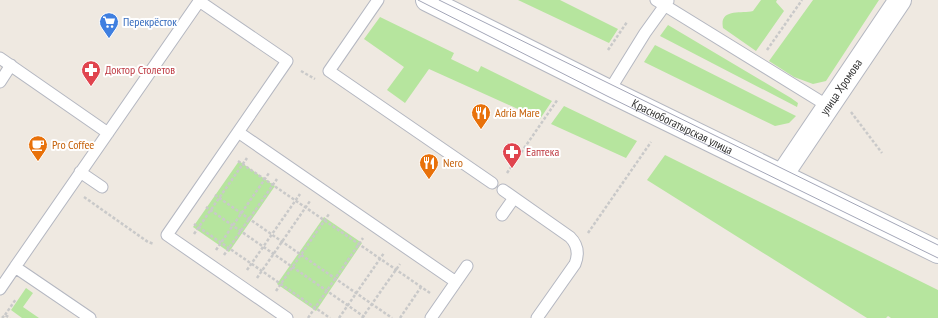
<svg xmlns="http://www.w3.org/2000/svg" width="938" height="318" viewBox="0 0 938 318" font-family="'PT Sans Narrow',sans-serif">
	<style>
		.green { fill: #b6e59e }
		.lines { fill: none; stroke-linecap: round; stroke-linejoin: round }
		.lane-casing { stroke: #b4b7c1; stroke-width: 13 }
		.secondary-casing { stroke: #b4b7c1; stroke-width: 24 }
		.path { stroke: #c9c9c9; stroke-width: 2.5; stroke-dasharray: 3 2; stroke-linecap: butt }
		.lane { stroke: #fff; stroke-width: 11 }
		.secondary { stroke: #fff; stroke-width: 22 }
		.tram { stroke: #a3a6b8; stroke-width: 1 }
		.labels { text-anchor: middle; stroke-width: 4; stroke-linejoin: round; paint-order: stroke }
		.shop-label { font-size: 12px; fill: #366cbe; stroke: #fff; text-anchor: start }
		.health-label { font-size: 12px; fill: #be3a42; stroke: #fff; text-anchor: start }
		.street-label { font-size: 12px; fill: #2e2e2e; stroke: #fff }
		.food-label { font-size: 12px; fill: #c56008; stroke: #fff; text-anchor: start }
	</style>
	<rect width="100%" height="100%" fill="#efe9e1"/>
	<path class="green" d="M518 0H560L618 29 609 43Z
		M761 0H777L776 2 784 11 756 51 723 28C719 8 741 14 753 11Z
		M813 0H879L826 81 813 84 794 77 769 61Z
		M380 17 454 53 451 59 478 72 481 66 552 101 540 119 429 69 405 103 387 90 404 67 364 39Z
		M668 25 791 98 798 103 797 107 660 36Z
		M655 45 796 116 789 123 775 126 644 62Z
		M564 106 637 141 626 158 551 124Z
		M665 155 938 290V318H891L888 316 886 318H867L647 180Z
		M239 161 275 186 229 252 193 227Z
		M324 217 362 243 316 311 277 284Z
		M26 288 33 293 23 307 39 318H22L11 310Z"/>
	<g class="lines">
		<g class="lane-casing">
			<path id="lane" d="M378 0 329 71 492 183
				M656 0 828 106
				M199 1 287 61 167 235 287 318
				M0 58 108 133
				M0 82 11 65
				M609 91 645 33 668 1
				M238 132 456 282
				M80 172 102 187
				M503 190 570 237C578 245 579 254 575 264L537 318
				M502 215 514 198
				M0 289 15 267
				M90 318 15 267 200 0
				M431 318 467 266"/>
		</g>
		<g class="secondary-casing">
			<g id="secondary">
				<path id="s1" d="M427 0 609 91 938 252"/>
				<path id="s2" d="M782 175 900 0"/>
			</g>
		</g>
		<path class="path" d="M608 50 627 22
			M767 50 802 0
			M301 71 315 79
			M851 112 882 153
			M238 161 430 293
			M507 173 558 99
			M215 195 392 318
			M84 197 148 242 154 244
			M206 207 366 318
			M194 224 330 318
			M588 233 651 142
			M194 234 247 158
			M216 250 269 173
			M224 255 277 179
			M247 270 300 194
			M257 278 310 201
			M276 291 329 214
			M5 315 16 299
			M2 318 5 315 10 318
			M308 318 363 238
			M339 318 384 253
			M362 318 400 264
			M400 318 421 287"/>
		<use href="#lane" class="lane"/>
		<use href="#secondary" class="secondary"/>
		<path class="tram" d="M418 0 607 96 938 258
			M439 0 938 245"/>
	</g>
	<defs>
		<g id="supermarket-pin" transform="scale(1)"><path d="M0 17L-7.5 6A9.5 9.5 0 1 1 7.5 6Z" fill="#3f7fe0" stroke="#fff"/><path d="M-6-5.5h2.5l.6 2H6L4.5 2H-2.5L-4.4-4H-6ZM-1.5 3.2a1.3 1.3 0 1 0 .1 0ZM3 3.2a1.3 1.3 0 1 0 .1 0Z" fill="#fff"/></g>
		<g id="pharmacy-pin" transform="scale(1)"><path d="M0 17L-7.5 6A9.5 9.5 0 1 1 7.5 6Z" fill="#e0444e" stroke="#fff"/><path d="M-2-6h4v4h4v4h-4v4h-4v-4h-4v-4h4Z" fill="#fff"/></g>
		<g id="restaurant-pin" transform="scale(1)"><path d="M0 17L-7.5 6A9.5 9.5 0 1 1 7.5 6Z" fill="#e8710a" stroke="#fff"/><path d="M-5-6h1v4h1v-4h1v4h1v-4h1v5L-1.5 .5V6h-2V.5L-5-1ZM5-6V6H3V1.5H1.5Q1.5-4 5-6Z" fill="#fff"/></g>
		<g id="cafe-pin" transform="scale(1)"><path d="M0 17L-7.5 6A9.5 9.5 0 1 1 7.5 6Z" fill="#e8710a" stroke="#fff"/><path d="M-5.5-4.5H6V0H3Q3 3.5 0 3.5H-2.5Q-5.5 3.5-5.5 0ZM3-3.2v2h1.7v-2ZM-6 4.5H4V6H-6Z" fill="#fff"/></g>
	</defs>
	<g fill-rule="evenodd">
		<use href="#supermarket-pin" x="109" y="22"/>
		<use href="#pharmacy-pin" x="91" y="70"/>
		<use href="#restaurant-pin" x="481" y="113"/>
		<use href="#cafe-pin" x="38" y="145"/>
		<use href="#pharmacy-pin" x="512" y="152"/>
		<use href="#restaurant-pin" x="429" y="163"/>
	</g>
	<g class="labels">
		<g class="shop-label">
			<text x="123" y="26">Перекрёсток</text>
		</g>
		<g class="health-label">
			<text x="105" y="74">Доктор Столетов</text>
			<text x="526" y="156">Еаптека</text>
		</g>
		<g class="street-label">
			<text dy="4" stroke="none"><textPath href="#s2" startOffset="106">улица Хромова</textPath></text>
			<text dy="4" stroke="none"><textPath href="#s1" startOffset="285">Краснобогатырская улица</textPath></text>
		</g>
		<g class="food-label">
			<text x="495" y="117">Adria Mare</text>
			<text x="52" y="149">Pro Coffee</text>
			<text x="443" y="167">Nero</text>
		</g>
	</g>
</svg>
